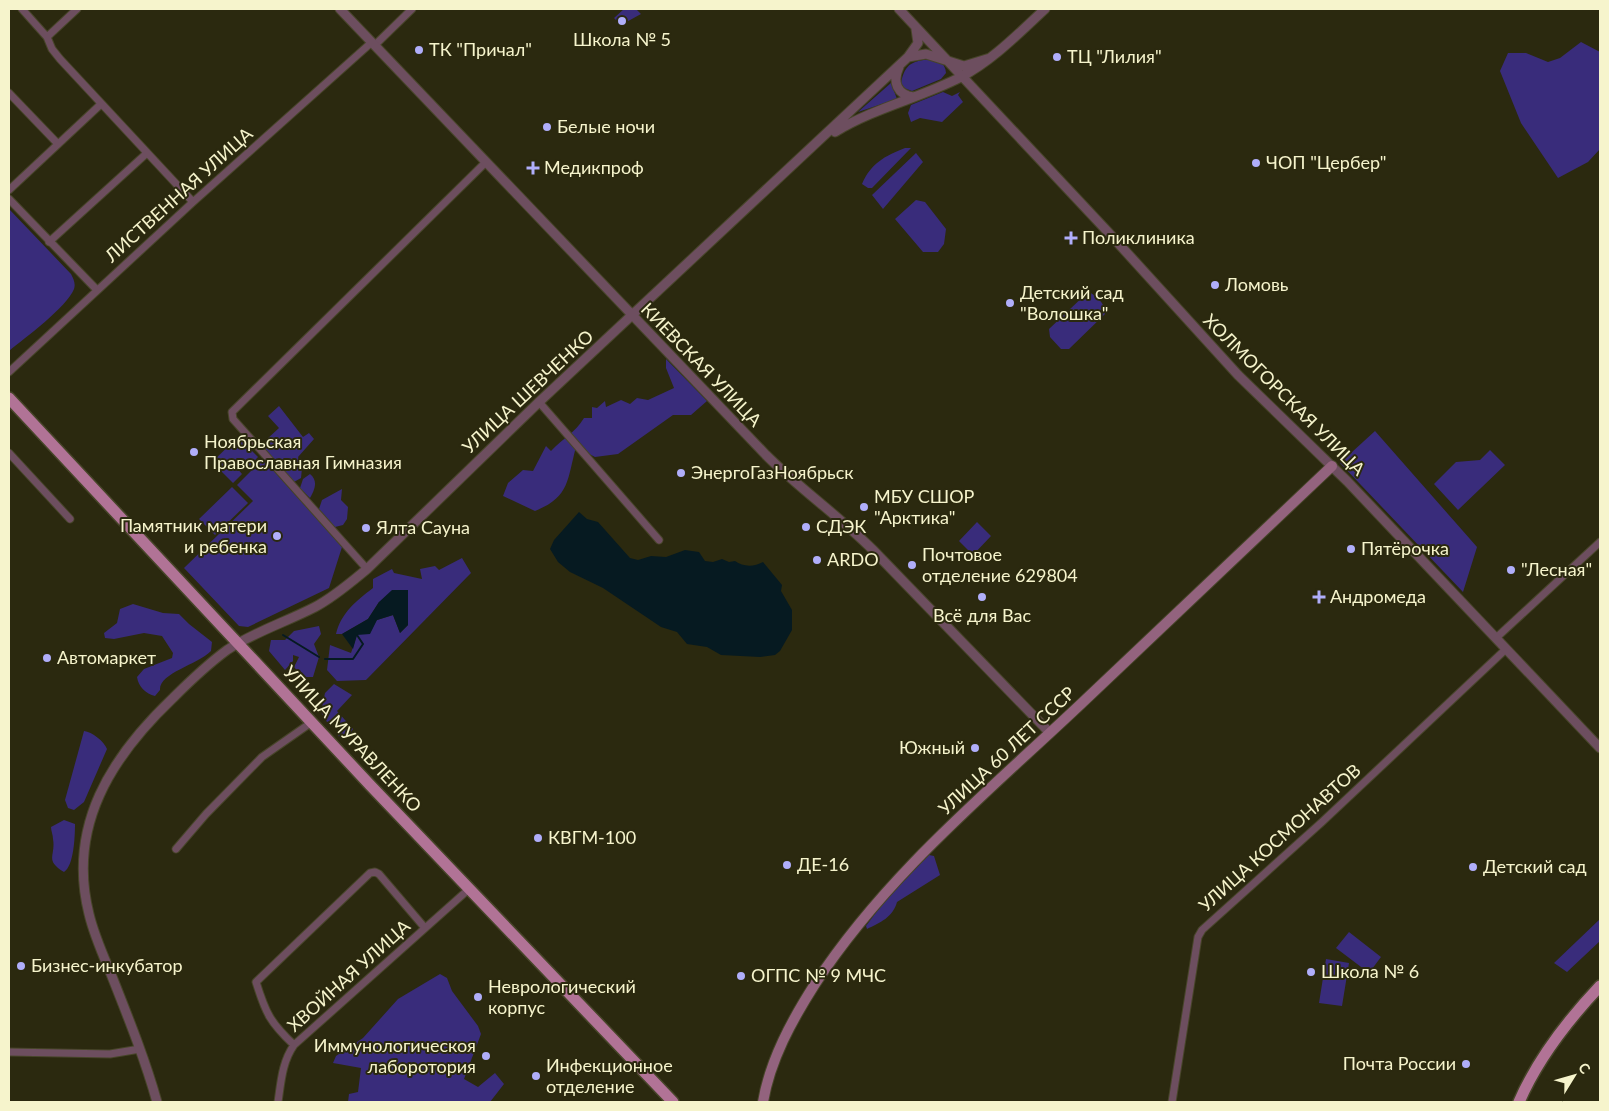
<svg xmlns="http://www.w3.org/2000/svg" width="1609" height="1111" viewBox="0 0 1609 1111" font-family="Lato,sans-serif">
	<style>
		.green { fill: #392c7b }
		.water { fill: #061a21 }
		.lines { fill: none; stroke-linecap: round; stroke-linejoin: round }
		.stream { stroke: #061a21; stroke-width: 2 }
		.minor-casing { stroke: #474529; stroke-width: 9 }
		.tertiary-casing { stroke: #474529; stroke-width: 11 }
		.secondary-casing { stroke: #474529; stroke-width: 12 }
		.primary-casing { stroke: #474529; stroke-width: 14 }
		.minor { stroke: #6d4e5f; stroke-width: 7 }
		.tertiary { stroke: #6d4e5f; stroke-width: 9 }
		.secondary { stroke: #93637e; stroke-width: 10 }
		.primary { stroke: #b17396; stroke-width: 11 }
		.poi-dot { fill: #b0aefa; stroke: #2b290f; stroke-width: 2 }
		.labels { text-anchor: middle; stroke-width: 4; stroke-linejoin: round; paint-order: stroke }
		.poi-label { font-size: 18px; fill: #f6f4cc; stroke: #2b290f; text-anchor: start }
		.street-label { font-size: 18px; fill: #f6f4cc; stroke: #2b290f }
	</style>
	<rect width="100%" height="100%" fill="#2b290f"/>
	<path class="green" d="M624 9H636L641 14 621 25 614 18Z
		M1581 42 1600 52V149L1588 162 1558 178 1521 123 1500 71 1508 53H1526L1548 62 1560 58Z
		M931 59C940 61 945 63 946 73L941 79 912 91 904 88 901 83C905 63 913 61 931 59Z
		M891 83 897 99 858 112Z
		M943 92 952 96 960 92 958 95 963 102 942 122 920 118 911 122 908 113 911 105Z
		M905 148H911L872 188H868L862 184C871 163 885 156 905 148Z
		M916 153 923 162 883 209 872 195Z
		M916 200 925 202 946 229 944 244 938 252H923L895 219Z
		M9 209 71 274C73 278 76 283 74 289 67 307 25 338 9 351Z
		M1088 292C1097 295 1106 305 1105 314L1069 349H1061L1050 337 1049 329Z
		M666 359 707 401 691 415H673L618 454 595 457 576 447C567 480 570 497 535 511L503 496 508 483 523 470 533 471 546 446 551 451C564 437 574 434 584 418H592V407L597 408 605 401 606 407 621 400 630 404 637 398 648 400 674 388 666 368Z
		M279 406 303 437 309 433 314 439 298 457 302 468 301 478 294 482 264 448 266 440 279 428 268 416Z
		M1375 431 1477 547 1463 592 1340 463Z
		M238 437 258 457 247 469 239 463 236 467 242 474 233 483 212 462Z
		M1490 450 1505 465 1458 510 1434 484 1456 462 1480 460Z
		M263 459 342 547 329 588 248 627 239 626 184 568 253 501 237 485Z
		M310 474C319 481 314 491 310 498L300 488 303 479Z
		M232 487 248 503 215 535 199 519Z
		M342 489 341 500 348 507 347 519 343 525 335 527 319 509 322 500Z
		M977 522 991 536 973 555 959 541Z
		M462 558 471 573 366 680 337 681 327 670 330 645 351 653 357 635 377 620 393 615 400 633 408 625V590L379 602 368 619 342 634H336C341 613 356 601 373 588V579L392 569 394 573 422 579 420 569 435 566 439 570Z
		M133 604 163 613 179 614 189 624 212 642 211 651C197 665 159 673 160 690L155 696C146 694 138 686 137 677L144 669 172 658 173 653 162 636 144 633 114 639 105 638 104 633 117 623 120 609Z
		M319 626 321 634 314 644 319 657 313 677H303L294 667 299 657 293 655V661L285 670 269 651 271 640H285L294 631Z
		M334 684 352 695 337 711 353 729 347 738 338 736 342 730 335 719 327 722 321 712 325 693Z
		M84 731C92 732 104 741 107 749L84 802 74 810 68 808 65 800Z
		M64 820 75 824C75 836 74 866 64 872 44 860 56 856 53 839 53 835 51 831 51 827Z
		M929 855 934 856 940 875 897 902C893 917 880 923 867 929L866 926 886 899Z
		M1600 919V941L1567 972 1554 963Z
		M1349 932 1381 957 1369 973 1336 948Z
		M1326 959 1349 963 1342 1006 1319 1003Z
		M440 974 447 978 452 991 478 1026 481 1034 464 1079 478 1087 495 1073 504 1084 490 1102H348L349 1094 358 1092 361 1068 333 1063 336 1056 363 1038 398 999Z"/>
	<path class="water" d="M579 512 587 519 598 522 630 558 638 560 651 556 666 557 685 550 699 552 705 561 713 562 722 559 729 562 735 561C743 567 754 567 763 562L782 585 781 591 792 610V630L780 651 775 655 760 657 721 655 707 647 687 644 677 632 661 627 603 588 570 572 558 562 550 549 554 540Z
		M392 590H408V625L400 633 393 615 377 620 370 634 357 635 353 649 342 634 368 619 379 602Z"/>
	<g class="lines">
		<path class="stream" d="M283 635 319 657
			M325 659H353L363 644 357 635"/>
		<g class="minor-casing">
			<path id="minor" d="M22 9 47 37 52 49 60 59 193 202
				M47 37 77 9
				M375 45 412 9
				M9 93 58 144
				M9 190 101 104
				M9 199 97 290
				M49 242 147 153
				M9 372 193 202 372 42
				M539 402 659 540
				M9 453 70 519
				M367 569 241 428 233 419 232 412 486 162
				M1496 638 1600 542
				M176 849 206 814 262 757 312 722
				M294 1045C270 1022 266 1014 256 982L370 873 375 872 379 874 425 928
				M9 1052 110 1054 140 1049
				M278 1102C281 1082 282 1062 294 1045L469 889
				M1172 1102 1198 937 1202 930 1322 822 1506 649"/>
		</g>
		<g class="tertiary-casing">
			<path id="tertiary" d="M340 9 766 455C800 489 839 516 873 550L1050 733
				M899 9 1108 232 1238 375 1347 481 1600 748
				M908 57 918 43 916 29
				M899 67C892 82 897 95 914 97
				M835 132C874 108 920 98 961 77 993 60 1019 33 1045 9
				M157 1102C145 1059 128 1017 111 974 103 955 94 935 89 914 67 826 111 757 173 698 190 681 208 664 227 650 254 632 286 622 315 607 334 597 350 583 367 569L539 402 908 57 926 54 964 66 990 58"/>
		</g>
		<g class="secondary-casing">
			<path id="secondary" d="M763 1102C770 1060 792 1020 815 984 887 874 989 791 1083 702 1166 623 1249 544 1332 466"/>
		</g>
		<g class="primary-casing">
			<path id="primary" d="M9 398 370 785 673 1102
				M1519 1102C1538 1058 1567 1021 1600 986"/>
		</g>
		<use href="#minor" class="minor"/>
		<use href="#tertiary" class="tertiary"/>
		<use href="#secondary" class="secondary"/>
		<use href="#primary" class="primary"/>
	</g>
	<g class="poi-dot">
		<circle cx="622" cy="21" r="5"/>
		<circle cx="419" cy="50" r="5"/>
		<circle cx="1057" cy="57" r="5"/>
		<circle cx="547" cy="127" r="5"/>
		<circle cx="1256" cy="163" r="5"/>
		<path d="M530.5 160.5h5v5h5v5h-5v5h-5v-5h-5v-5h5z"/>
		<path d="M1068.5 230.5h5v5h5v5h-5v5h-5v-5h-5v-5h5z"/>
		<circle cx="1215" cy="285" r="5"/>
		<circle cx="1010" cy="303" r="5"/>
		<circle cx="194" cy="452" r="5"/>
		<circle cx="681" cy="473" r="5"/>
		<circle cx="864" cy="507" r="5"/>
		<circle cx="806" cy="527" r="5"/>
		<circle cx="366" cy="528" r="5"/>
		<circle cx="277" cy="536" r="5"/>
		<circle cx="1351" cy="549" r="5"/>
		<circle cx="817" cy="560" r="5"/>
		<circle cx="912" cy="565" r="5"/>
		<circle cx="1511" cy="570" r="5"/>
		<circle cx="982" cy="597" r="5"/>
		<path d="M1316.5 589.5h5v5h5v5h-5v5h-5v-5h-5v-5h5z"/>
		<circle cx="47" cy="658" r="5"/>
		<circle cx="975" cy="748" r="5"/>
		<circle cx="538" cy="838" r="5"/>
		<circle cx="787" cy="865" r="5"/>
		<circle cx="1473" cy="867" r="5"/>
		<circle cx="21" cy="966" r="5"/>
		<circle cx="1311" cy="972" r="5"/>
		<circle cx="741" cy="976" r="5"/>
		<circle cx="478" cy="997" r="5"/>
		<circle cx="486" cy="1056" r="5"/>
		<circle cx="1466" cy="1064" r="5"/>
		<circle cx="536" cy="1076" r="5"/>
	</g>
	<g class="labels">
		<g class="poi-label">
			<text x="622" y="46" text-anchor="middle">Школа № 5</text>
			<text x="429" y="56">ТК "Причал"</text>
			<text x="1067" y="63">ТЦ "Лилия"</text>
			<text x="557" y="133">Белые ночи</text>
			<text x="1266" y="169">ЧОП "Цербер"</text>
			<text x="544" y="174">Медикпроф</text>
			<text x="1082" y="244">Поликлиника</text>
			<text x="1225" y="291">Ломовь</text>
			<text x="1020" y="299">Детский сад<tspan x="1020" dy="21">"Волошка"</tspan></text>
			<text x="204" y="448">Ноябрьская<tspan x="204" dy="21">Православная Гимназия</tspan></text>
			<text x="691" y="479">ЭнергоГазНоябрьск</text>
			<text x="874" y="503">МБУ СШОР<tspan x="874" dy="21">"Арктика"</tspan></text>
			<text x="267" y="532" text-anchor="end">Памятник матери<tspan x="267" dy="21">и ребенка</tspan></text>
			<text x="816" y="533">СДЭК</text>
			<text x="376" y="534">Ялта Сауна</text>
			<text x="1361" y="555">Пятёрочка</text>
			<text x="922" y="561">Почтовое<tspan x="922" dy="21">отделение 629804</tspan></text>
			<text x="827" y="566">ARDO</text>
			<text x="1521" y="576">"Лесная"</text>
			<text x="1330" y="603">Андромеда</text>
			<text x="982" y="622" text-anchor="middle">Всё для Вас</text>
			<text x="57" y="664">Автомаркет</text>
			<text x="965" y="754" text-anchor="end">Южный</text>
			<text x="548" y="844">КВГМ-100</text>
			<text x="797" y="871">ДЕ-16</text>
			<text x="1483" y="873">Детский сад</text>
			<text x="31" y="972">Бизнес-инкубатор</text>
			<text x="1321" y="978">Школа № 6</text>
			<text x="751" y="982">ОГПС № 9 МЧС</text>
			<text x="488" y="993">Неврологический<tspan x="488" dy="21">корпус</tspan></text>
			<text x="476" y="1052" text-anchor="end">Иммунологическоя<tspan x="476" dy="21">лаборотория</tspan></text>
			<text x="1456" y="1070" text-anchor="end">Почта России</text>
			<text x="546" y="1072">Инфекционное<tspan x="546" dy="21">отделение</tspan></text>
		</g>
		<g class="street-label">
			<text transform="translate(179 195) rotate(-42)" y="6">ЛИСТВЕННАЯ УЛИЦА</text>
			<text transform="translate(701 365) rotate(46)" y="6">КИЕВСКАЯ УЛИЦА</text>
			<text transform="translate(528 392) rotate(-43)" y="6">УЛИЦА ШЕВЧЕНКО</text>
			<text transform="translate(1284 395) rotate(45)" y="6">ХОЛМОГОРСКАЯ УЛИЦА</text>
			<text transform="translate(352 739) rotate(47)" y="6">УЛИЦА МУРАВЛЕНКО</text>
			<text transform="translate(1007 751) rotate(-43)" y="6">УЛИЦА 60 ЛЕТ СССР</text>
			<text transform="translate(1280 838) rotate(-42)" y="6">УЛИЦА КОСМОНАВТОВ</text>
			<text transform="translate(349 976) rotate(-42)" y="6">ХВОЙНАЯ УЛИЦА</text>
		</g>
	</g>
	<rect width="1609" height="1111" fill="none" stroke="#f6f4cc" stroke-width="20"/>
	<g transform="translate(1574 1076) rotate(53)" stroke="#2b290f" stroke-width="4" paint-order="stroke">
	<path d="M0-4L9 19L0 12L-9 19Z" fill="#f6f4cc"/>
	<text y="-8" font-size="14" font-weight="bold" text-anchor="middle" fill="#f6f4cc">С</text>
	</g>
</svg>
